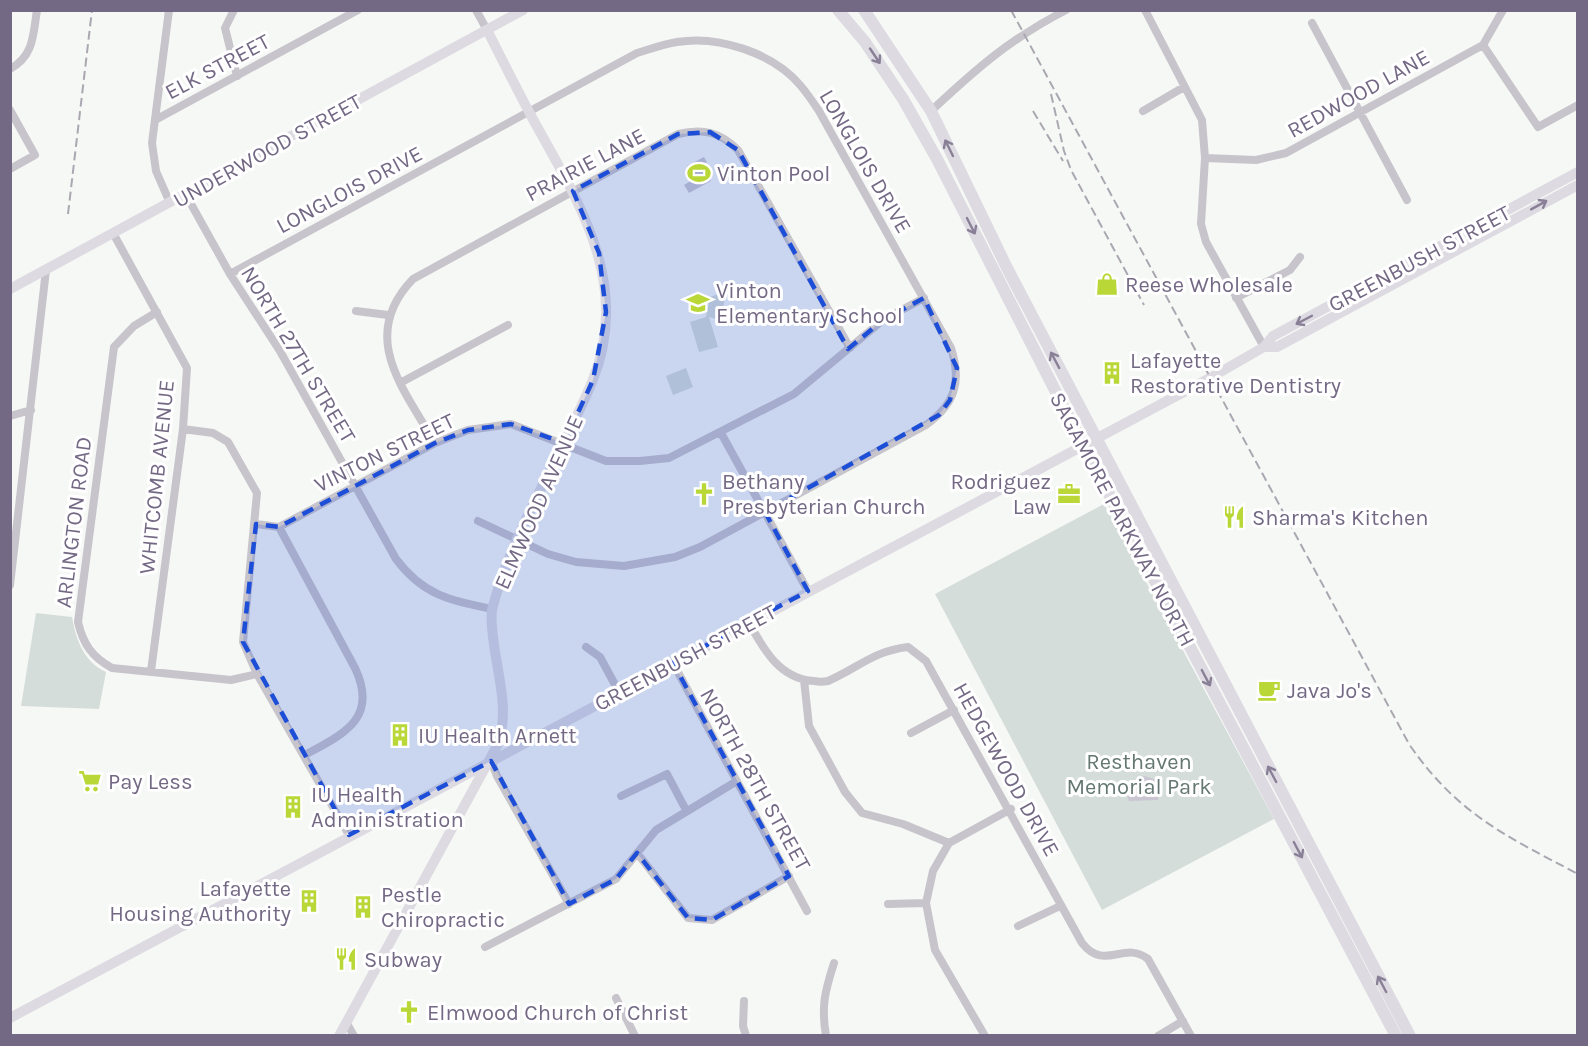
<svg xmlns="http://www.w3.org/2000/svg" width="1588" height="1046" viewBox="0 0 1588 1046" font-family="Karla,sans-serif">
	<style>
		.green { fill: #d5ddda }
		.water { fill: #cac7d3 }
		.lines { fill: none; stroke-linecap: round; stroke-linejoin: round }
		.street { stroke: #c7c4cb; stroke-width: 8 }
		.secondary { stroke: #dddae1; stroke-width: 10 }
		.primary { stroke: #dddae1; stroke-width: 12 }
		.rail { stroke: #aba7b1; stroke-width: 2; stroke-dasharray: 9 4.5; stroke-linecap: butt }
		.oneway { stroke: #898097 }
		.marked { fill: #1d4ed8; fill-opacity: 0.2; stroke: #1d4ed8; stroke-width: 4.5; stroke-dasharray: 12 8; stroke-linejoin: round }
		.labels { text-anchor: middle; stroke-width: 6; stroke-linejoin: round; paint-order: stroke }
		.street-label { font-size: 22px; fill: #746985; stroke: #fff }
		.poi-label { font-size: 22px; fill: #746985; stroke: #fff; text-anchor: start }
		.park-label { font-size: 22px; fill: #647772; stroke: #fff }
	</style>
	<rect width="100%" height="100%" fill="#f6f8f6"/>
	<path class="green" d="M727 291 720 320 709 317 718 347 699 352 690 322 706 317 710 297Z
		M686 368 693 387 673 395 666 376Z
		M1104 504 1274 819 1102 910 935 594Z
		M36 613 72 617C76 640 84 662 106 672L99 709 21 706Z"/>
	<path class="water" d="M704 157 707 162 702 165 711 181 689 193 684 185 694 179 687 166Z
		M1144 776 1154 779 1159 794 1158 800 1129 801 1127 796C1131 786 1134 780 1144 776Z"/>
	<g class="lines">
		<path class="street" d="M169 10 152 143 156 171 170 203
			M234 10 225 28 237 76
			M476 10 487 30
			M1145 10 1202 120 1205 158 1201 224 1206 242 1264 347
			M1312 23 1407 200
			M1483 45 1538 127 1578 105
			M10 69C34 56 33 35 37 10
			M10 110 35 155 10 169
			M931 111C977 68 1010 39 1066 10
			M1143 111 1184 87
			M157 119 358 10
			M1205 158 1256 160 1286 153 1483 45 1503 10
			M186 195 230 274 280 351 396 559C423 595 449 600 492 609
			M113 233 187 368 183 429 151 671
			M230 274 637 53C650 49 664 44 677 42 718 35 773 53 800 85 807 93 813 102 819 111L951 348C962 382 955 404 926 425L700 547 675 557 624 566 576 562 548 554 478 521
			M1236 298 1290 270 1300 257
			M356 311 388 315
			M157 312 134 326 114 347 78 622C83 644 92 657 112 668L231 680 257 674
			M400 383 508 325
			M10 416 31 410
			M183 429 213 433 228 442 257 493 243 642 257 674 349 835
			M721 433 808 591
			M435 443C403 388 358 336 413 279L678 134C703 128 720 132 738 150L850 348
			M256 524 279 527 355 668C379 719 343 734 305 755
			M279 527 435 443 468 430 511 424 606 461H640L669 458 794 394 883 320 924 298
			M10 585 46 270
			M749 623C764 650 780 679 814 681 819 682 823 682 828 681 858 668 873 651 908 647L926 661 1082 943C1105 972 1124 940 1148 959L1191 1036
			M586 647 600 657 619 692
			M673 663 807 911
			M804 680 809 726 845 792 862 813 903 824 949 843
			M911 733 954 710
			M491 761 497 776 569 904
			M621 796 667 774 686 810
			M637 853 688 918 712 920 789 876
			M888 904 926 903
			M1018 926 1060 906
			M485 947 616 879 656 830 737 781
			M616 998 635 1036
			M744 1001 743 1026 746 1036
			M346 1022 354 1036
			M826 1036C821 1006 825 991 834 963
			M985 1036 935 950 926 903 933 871 949 843 1011 809
			M1158 1036 1183 1021"/>
		<path class="secondary" d="M10 289 523 10
			M1264 347H1277L1578 185
			M10 1018 1210 378 1264 347 1273 336 1578 172
			M339 1036 498 744C510 708 497 674 493 637 492 628 490 615 493 606 513 530 562 455 592 382 632 286 580 204 535 123 518 92 503 61 487 30"/>
		<path class="primary" d="M838 10 865 42 903 99 937 159 1083 445 1396 1036
			M864 10 931 111 1007 268 1410 1036"/>
		<path class="rail" d="M1011 10 1409 744C1457 814 1506 836 1578 874
			M1051 94 1064 151 1071 170 1144 305
			M1033 111 1063 161
			M68 214 92 10"/>
	</g>
	<defs><path id="oneway-shaft" d="M-6 0H5M1.5-3L5.5 0L1.5 3" fill="none" stroke-width="1.6" stroke-linecap="round" stroke-linejoin="round" transform="scale(1.5)"/></defs>
	<g class="oneway">
		<use href="#oneway-shaft" transform="translate(875 56) rotate(56)"/>
		<use href="#oneway-shaft" transform="translate(949 148) rotate(-116)"/>
		<use href="#oneway-shaft" transform="translate(1539 205) rotate(-29)"/>
		<use href="#oneway-shaft" transform="translate(971 226) rotate(63)"/>
		<use href="#oneway-shaft" transform="translate(1304 320) rotate(152)"/>
		<use href="#oneway-shaft" transform="translate(1055 360) rotate(-118)"/>
		<use href="#oneway-shaft" transform="translate(1206 678) rotate(62)"/>
		<use href="#oneway-shaft" transform="translate(1272 774) rotate(-118)"/>
		<use href="#oneway-shaft" transform="translate(1298 850) rotate(62)"/>
		<use href="#oneway-shaft" transform="translate(1382 984) rotate(-118)"/>
	</g>
	<path class="marked" d="M710 132 738 150 848 349 883 320 924 298 957 368 950 400 939 415 765 512 808 591 673 663 789 876 712 920 688 918 637 853 616 879 569 904 491 761 349 835 243 642 256 524 279 527 435 443 468 430 511 424 564 443 593 380 606 312 599 253 573 191 678 134Z"/>
	<defs>
		<g id="stadium-bare" transform="scale(1.8)"><path d="M0-5a6.5 5 0 1 0 0 10a6.5 5 0 1 0 0-10ZM-3.5-1.8h7v3.6h-7Z" fill="#b9d737" stroke="#fff" stroke-width="2.5" paint-order="stroke"/></g>
		<g id="shop-bare" transform="scale(1.8)"><path d="M-5-2.5h2.3a2.7 3.5 0 0 1 5.4 0H5L5.5 6h-11ZM-1.5-2.5h3a1.5 2.3 0 0 0-3 0Z" fill="#b9d737" stroke="#fff" stroke-width="2.5" paint-order="stroke"/></g>
		<g id="school-bare" transform="scale(1.8)"><path d="M0-5L7-2L0 1L-7-2ZM-4 1L0 2.5L4 1V4Q0 6-4 4Z" fill="#b9d737" stroke="#fff" stroke-width="2.5" paint-order="stroke"/></g>
		<g id="building-bare" transform="scale(1.8)"><path d="M-4-6H4V6H1V3H-1V6H-4ZM-2.5-4.3h1.7v1.8h-1.7ZM.8-4.3h1.7v1.8H.8ZM-2.5-1h1.7V.8h-1.7ZM.8-1h1.7V.8H.8Z" fill="#b9d737" stroke="#fff" stroke-width="2.5" paint-order="stroke"/></g>
		<g id="church-bare" transform="scale(1.8)"><path d="M-1.2-6h2.4v3.5h3.3v2.4h-3.3V6h-2.4V-.1h-3.3v-2.4h3.3Z" fill="#b9d737" stroke="#fff" stroke-width="2.5" paint-order="stroke"/></g>
		<g id="office-bare" transform="scale(1.8)"><path d="M-6-3h4V-5.5h4V-3h4V5H-6ZM-1-4.5V-3h2v-1.5ZM-6 0V1H6V0Z" fill="#b9d737" stroke="#fff" stroke-width="2.5" paint-order="stroke"/></g>
		<g id="restaurant-bare" transform="scale(1.8)"><path d="M-5-6h1v4h1v-4h1v4h1v-4h1v5L-1.5 .5V6h-2V.5L-5-1ZM5-6V6H3V1.5H1.5Q1.5-4 5-6Z" fill="#b9d737" stroke="#fff" stroke-width="2.5" paint-order="stroke"/></g>
		<g id="cafe-bare" transform="scale(1.8)"><path d="M-5.5-4.5H6V0H3Q3 3.5 0 3.5H-2.5Q-5.5 3.5-5.5 0ZM3-3.2v2h1.7v-2ZM-6 4.5H4V6H-6Z" fill="#b9d737" stroke="#fff" stroke-width="2.5" paint-order="stroke"/></g>
		<g id="supermarket-bare" transform="scale(1.8)"><path d="M-6-5.5h2.5l.6 2H6L4.5 2H-2.5L-4.4-4H-6ZM-1.5 3.2a1.3 1.3 0 1 0 .1 0ZM3 3.2a1.3 1.3 0 1 0 .1 0Z" fill="#b9d737" stroke="#fff" stroke-width="2.5" paint-order="stroke"/></g>
	</defs>
	<g fill-rule="evenodd">
		<use href="#stadium-bare" x="699" y="173"/>
		<use href="#shop-bare" x="1107" y="284"/>
		<use href="#school-bare" x="698" y="303"/>
		<use href="#building-bare" x="1112" y="373"/>
		<use href="#church-bare" x="704" y="494"/>
		<use href="#office-bare" x="1069" y="494"/>
		<use href="#restaurant-bare" x="1234" y="517"/>
		<use href="#cafe-bare" x="1269" y="690"/>
		<use href="#building-bare" x="400" y="735"/>
		<use href="#supermarket-bare" x="90" y="781"/>
		<use href="#building-bare" x="293" y="807"/>
		<use href="#building-bare" x="309" y="901"/>
		<use href="#building-bare" x="363" y="907"/>
		<use href="#restaurant-bare" x="346" y="959"/>
		<use href="#church-bare" x="409" y="1012"/>
	</g>
	<g class="labels">
		<g class="street-label">
			<text transform="translate(217 66) rotate(-28)" y="8">ELK STREET</text>
			<text transform="translate(1358 93) rotate(-29)" y="8">REDWOOD LANE</text>
			<text transform="translate(267 150) rotate(-29)" y="8">UNDERWOOD STREET</text>
			<text transform="translate(866 161) rotate(60)" y="8">LONGLOIS DRIVE</text>
			<text transform="translate(585 164) rotate(-28)" y="8">PRAIRIE LANE</text>
			<text transform="translate(349 189) rotate(-28)" y="8">LONGLOIS DRIVE</text>
			<text transform="translate(1419 258) rotate(-28)" y="8">GREENBUSH STREET</text>
			<text transform="translate(299 354) rotate(59)" y="8">NORTH 27TH STREET</text>
			<text transform="translate(384 452) rotate(-26)" y="8">VINTON STREET</text>
			<text transform="translate(156 477) rotate(-84)" y="8">WHITCOMB AVENUE</text>
			<text transform="translate(538 502) rotate(-66)" y="8">ELMWOOD AVENUE</text>
			<text transform="translate(1123 519) rotate(62)" y="8">SAGAMORE PARKWAY NORTH</text>
			<text transform="translate(73 522) rotate(-83)" y="8">ARLINGTON ROAD</text>
			<text transform="translate(685 657) rotate(-28)" y="8">GREENBUSH STREET</text>
			<text transform="translate(1007 769) rotate(61)" y="8">HEDGEWOOD DRIVE</text>
			<text transform="translate(756 779) rotate(61)" y="8">NORTH 28TH STREET</text>
		</g>
		<g class="poi-label">
			<text x="717" y="181">Vinton Pool</text>
			<text x="1125" y="292">Reese Wholesale</text>
			<text x="716" y="298">Vinton<tspan x="716" dy="25">Elementary School</tspan></text>
			<text x="1130" y="368">Lafayette<tspan x="1130" dy="25">Restorative Dentistry</tspan></text>
			<text x="722" y="489">Bethany<tspan x="722" dy="25">Presbyterian Church</tspan></text>
			<text x="1051" y="489" text-anchor="end">Rodriguez<tspan x="1051" dy="25">Law</tspan></text>
			<text x="1252" y="525">Sharma's Kitchen</text>
			<text x="1287" y="698">Java Jo's</text>
			<text x="418" y="743">IU Health Arnett</text>
			<text x="108" y="789">Pay Less</text>
			<text x="311" y="802">IU Health<tspan x="311" dy="25">Administration</tspan></text>
			<text x="291" y="896" text-anchor="end">Lafayette<tspan x="291" dy="25">Housing Authority</tspan></text>
			<text x="381" y="902">Pestle<tspan x="381" dy="25">Chiropractic</tspan></text>
			<text x="364" y="967">Subway</text>
			<text x="427" y="1020">Elmwood Church of Christ</text>
		</g>
		<g class="park-label">
			<text x="1139" y="769">Resthaven<tspan x="1139" dy="25">Memorial Park</tspan></text>
		</g>
	</g>
	<rect width="1588" height="1046" fill="none" stroke="#746985" stroke-width="24"/>
</svg>
